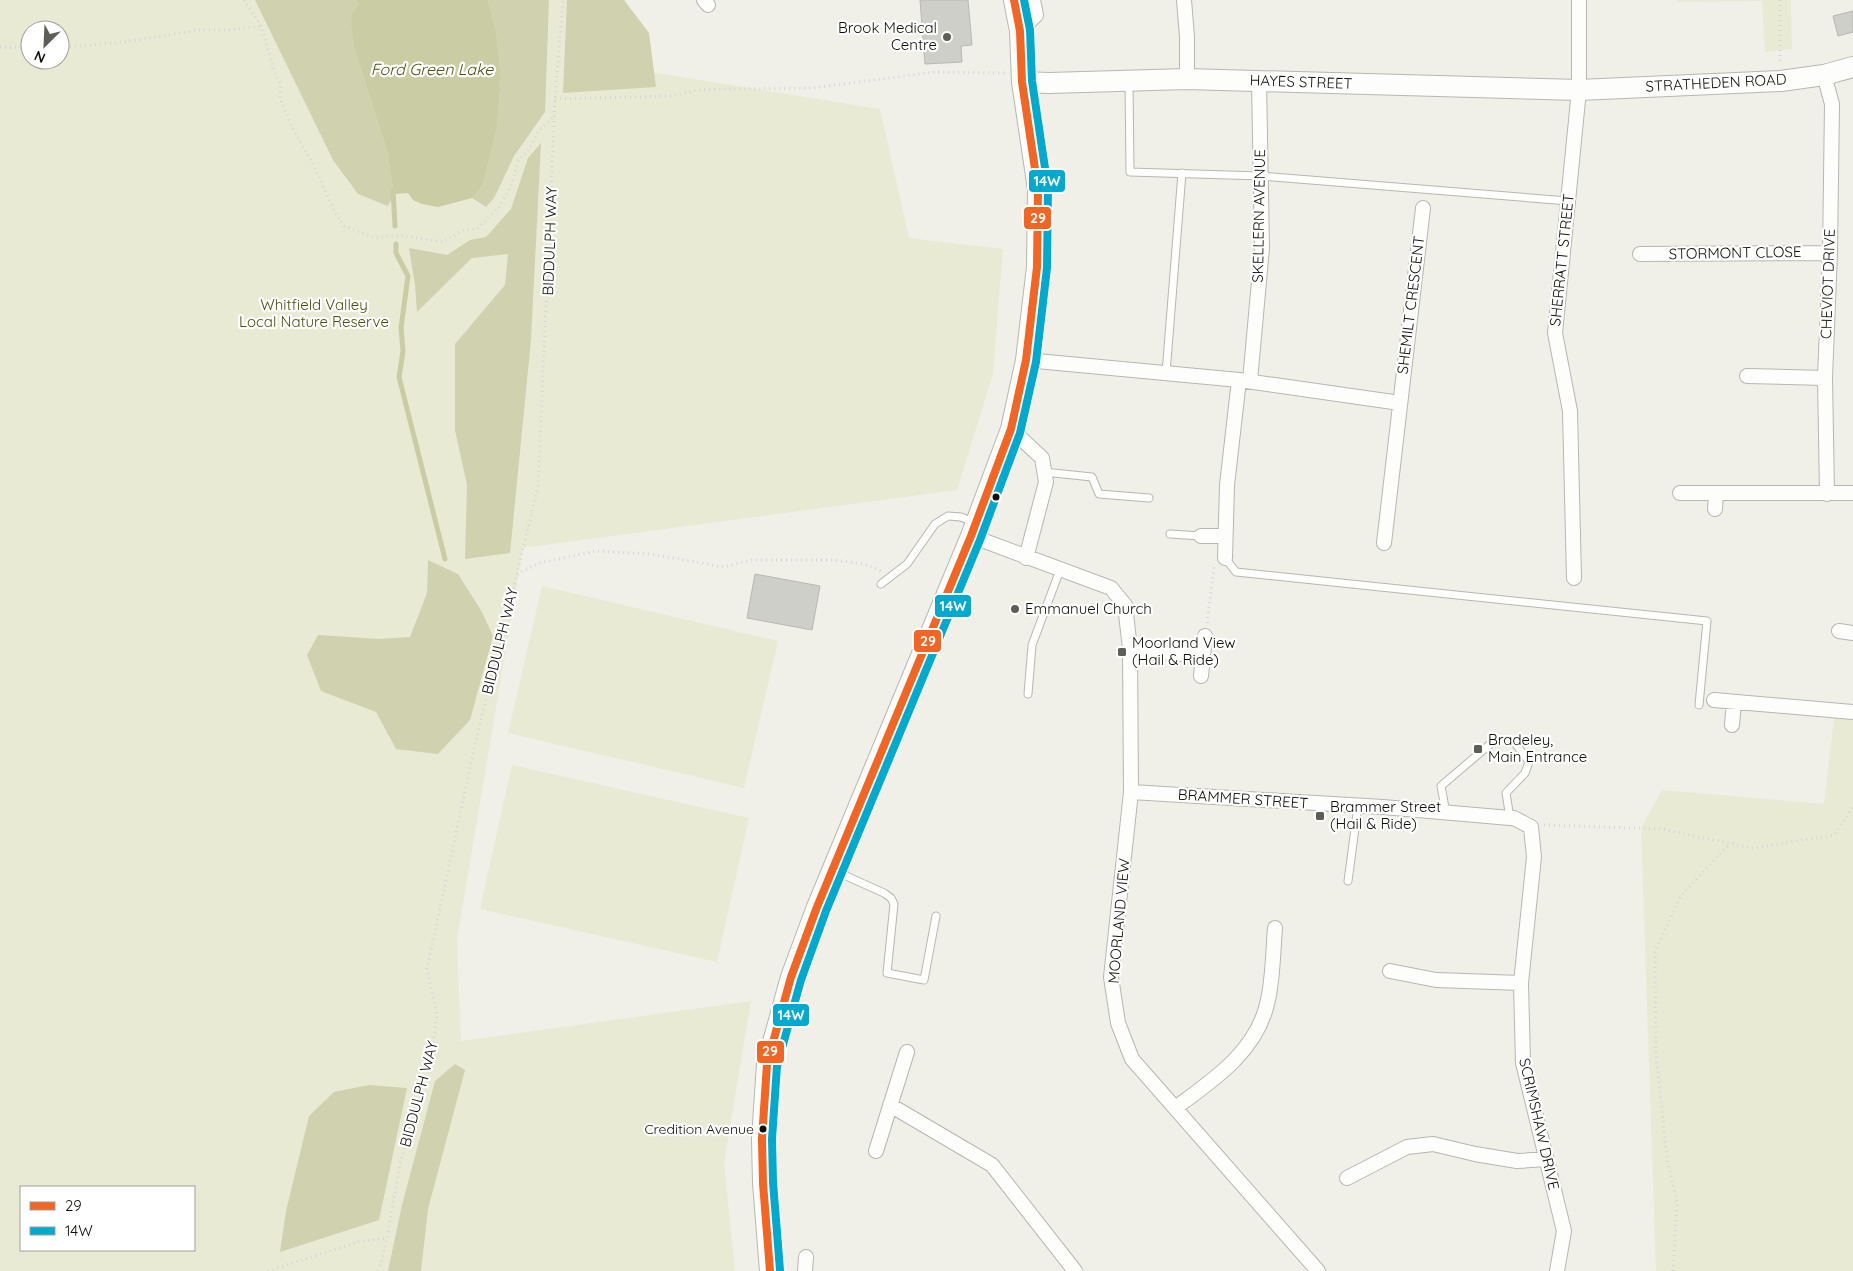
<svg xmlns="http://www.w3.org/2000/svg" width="1853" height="1271" viewBox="0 0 1853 1271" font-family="Quicksand,sans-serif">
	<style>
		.green { fill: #e9ead3; fill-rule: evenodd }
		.forest { fill: #d0d1af }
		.water { fill: #cacca3 }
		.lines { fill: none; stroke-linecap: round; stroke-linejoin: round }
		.stream { stroke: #cacca3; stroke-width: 5 }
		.building { fill: #cfcfc9; stroke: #b8b8b2 }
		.lane-casing { stroke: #b7b7b1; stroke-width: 9 }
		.street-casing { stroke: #b7b7b1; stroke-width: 16 }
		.secondary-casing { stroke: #b7b7b1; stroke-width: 22 }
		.path { stroke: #d6d6d4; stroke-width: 3; stroke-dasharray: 1 4; stroke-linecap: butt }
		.lane { stroke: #fdfdfc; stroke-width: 7 }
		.street { stroke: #fdfdfc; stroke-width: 14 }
		.secondary { stroke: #fdfdfc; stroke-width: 20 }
		.bus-1-casing { stroke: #fff; stroke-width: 11 }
		.bus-2-casing { stroke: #fff; stroke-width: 11 }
		.bus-1 { stroke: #f26522; stroke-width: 8 }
		.bus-2 { stroke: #00a9ce; stroke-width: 8 }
		.poi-dot { fill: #5e5e58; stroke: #fff; stroke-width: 2 }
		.bus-dot { fill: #0f0f0b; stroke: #fff; stroke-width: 2 }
		.labels { text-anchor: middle; stroke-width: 4.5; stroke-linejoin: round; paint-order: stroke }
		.bus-label { font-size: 14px; fill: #0f0f0b; stroke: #fff; text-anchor: end }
		.poi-label { font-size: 15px; fill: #0f0f0b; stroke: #fff; text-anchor: start }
		.street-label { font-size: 15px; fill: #0f0f0b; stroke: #fff }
		.park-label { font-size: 15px; fill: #4d4f0d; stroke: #fff }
		.water-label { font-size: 16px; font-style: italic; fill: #515313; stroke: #fff }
		.line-badge { stroke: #fff; stroke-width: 2 }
		.badge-label { font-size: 14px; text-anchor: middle; font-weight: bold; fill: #fff }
	</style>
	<rect width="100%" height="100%" fill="#f0f0e8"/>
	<path class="green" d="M0 0H621L644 71 880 109 909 238 1003 249 993 374 957 490 523 548 457 939 461 1041 751 1001 724 1163 735 1271H0ZM30 30H60V60H30ZM21 1187H194V1250H21Z
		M1677 0H1791L1792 49 1765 52 1762 1 1677 2Z
		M542 586 778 641 744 788 508 733Z
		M1835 710 1853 711V1271H1656L1641 828 1662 790 1824 804Z
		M512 765 749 818 717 962 480 909Z"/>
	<path class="forest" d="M255 0H355L359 5 355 51 387 151 394 194 388 206 358 194 333 160Z
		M488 0H549L545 112 514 156 494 198 486 207 472 198 483 185 497 127 501 78 496 31Z
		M567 0H624L649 33 656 87 563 93Z
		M541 143 531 340 510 553 465 559 467 485 455 430V344L505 285 508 254 472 258 417 312 415 285 409 248 447 255 470 240 486 237 511 209 528 158Z
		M428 560 458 574 482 612 493 636 470 720 438 754 396 749 376 712 321 691 307 655 318 635 380 639 410 637 427 593Z
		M455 1064 465 1070 428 1209 421 1271H388L402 1205 435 1081Z
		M369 1085 407 1088 379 1220 280 1252 286 1211 309 1116 334 1092Z"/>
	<path class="water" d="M355 0H488L496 31 501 78 497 127 483 185 472 198 438 207 422 204 413 200 408 193 394 194 387 151 355 51 351 23 352 13 359 5Z"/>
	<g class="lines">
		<path class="stream" d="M393 190 395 226
			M396 244V253L408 276 401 328 403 351 399 377 445 559"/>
	</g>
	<path class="building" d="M920 0H968L972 45 961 46 962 62 925 64Z
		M1853 11V32L1838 36 1833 16Z
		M755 574 820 586 812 630 747 618Z"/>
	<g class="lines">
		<g class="lane-casing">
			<path id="lane" d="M1129 82 1130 172 1261 176 1568 201
				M1166 373 1182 173
				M1044 472 1092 477 1099 494 1149 498
				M1170 534 1201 536
				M1225 558 1236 572 1707 621 1699 705
				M881 584 907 564 935 524 948 516 961 517 973 522
				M1028 694 1032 645 1060 570
				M1446 813 1441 786 1495 740H1508L1515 743 1529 762 1525 773 1506 793 1510 818
				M835 871 884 893 891 898 894 904 887 973 924 980 936 916
				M1348 881 1358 806"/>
		</g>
		<g class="street-casing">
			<path id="street" d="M704 0 708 5
				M1184 0 1187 37V79
				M1020 31 1036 15 1033 0
				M1824 75 1832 104 1830 253 1825 378 1827 494
				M1640 254 1830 253
				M1026 360 1239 380 1400 403
				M1747 376 1825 378
				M1250 381 1262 248 1259 81
				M1011 429 1042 458 1046 482 1026 558
				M1680 493H1853
				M1715 509 1716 493
				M971 536 1111 588 1125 605 1130 649 1131 792 1111 977 1118 1023 1132 1059 1318 1271
				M1201 536H1225
				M1384 543 1423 208
				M1225 558 1227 485 1239 380
				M1574 578 1570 411 1555 333 1579 90V0
				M1839 631 1853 633
				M1130 649 1203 656
				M1201 676 1205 636
				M1714 700 1853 712
				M1732 725 1734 702
				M1131 792 1383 807 1510 818H1514L1531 827 1534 857 1521 983 1523 1063 1564 1231 1557 1271
				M1390 971 1436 980 1521 983
				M890 1105 992 1165 1075 1271
				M1175 1108C1212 1081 1256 1052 1267 1004 1273 982 1273 951 1275 928
				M876 1151 907 1052
				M1347 1178 1407 1147 1433 1144 1475 1154 1517 1161 1547 1159
				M805 1271 806 1257"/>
		</g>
		<g class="secondary-casing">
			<path id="secondary" d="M1022 82 1049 83 1187 79 1579 90 1781 81 1824 75 1853 67
				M770 1271 763 1183 762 1139 767 1064 791 977 817 907 971 536 1011 429 1026 360 1037 267 1038 189 1022 82 1020 31 1014 0"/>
		</g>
		<path class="path" d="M244 0 261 26 275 74 281 85 280 99 293 129 313 164 334 210 344 226 375 238 400 235 443 242 464 230 477 229 499 207 511 186 519 159 528 151 538 132 555 115
			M1780 0V63
			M0 47 30 48
			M60 47 125 42 199 30H229L261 26
			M555 99 670 96 697 90 725 89 812 88 935 72 1006 73
			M517 574 539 563 597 551 650 554 723 567 752 560H835L864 564 881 571
			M1207 623 1214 567
			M1544 825 1661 829 1753 848 1834 835 1853 807
			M268 1271 357 1242 387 1238
			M379 1271 387 1238 400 1164 432 1053 437 1015 427 969 475 744 538 487 555 99 563 0
			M1673 1271 1677 1203 1667 1158 1656 1054 1655 951 1681 896 1730 843"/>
		<use href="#lane" class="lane"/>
		<use href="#street" class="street"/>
		<use href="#secondary" class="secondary"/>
		<g class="bus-1-casing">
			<path id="bus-1" d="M770 1271 763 1183 762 1139 767 1064 791 977 817 907 971 536 1011 429 1026 360 1037 267 1038 189 1022 82 1020 31 1014 0"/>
		</g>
		<g class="bus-2-casing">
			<path id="bus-2" d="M780 1270 773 1182 772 1139 777 1066 801 980 826 911 980 540 1020 433 1036 362 1047 268 1048 188 1032 81 1030 30 1024 0"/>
		</g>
		<use href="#bus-1" class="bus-1"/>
		<use href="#bus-2" class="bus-2"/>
	</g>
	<g class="poi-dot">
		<circle cx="947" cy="37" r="5"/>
		<circle cx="1015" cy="609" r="5"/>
		<rect x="1117" y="647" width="10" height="10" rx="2.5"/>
		<rect x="1473" y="744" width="10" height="10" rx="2.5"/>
		<rect x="1315" y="811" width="10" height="10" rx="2.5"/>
	</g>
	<g class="bus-dot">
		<circle cx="996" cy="497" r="4.5"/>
		<circle cx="763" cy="1129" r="4.5"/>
	</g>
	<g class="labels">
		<g class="bus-label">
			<text x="754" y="1134">Credition Avenue</text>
		</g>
		<g class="poi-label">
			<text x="937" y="33" text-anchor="end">Brook Medical<tspan x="937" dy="17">Centre</tspan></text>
			<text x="1025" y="614">Emmanuel Church</text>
			<text x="1132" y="648">Moorland View<tspan x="1132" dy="17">(Hail &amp; Ride)</tspan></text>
			<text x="1488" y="745">Bradeley,<tspan x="1488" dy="17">Main Entrance</tspan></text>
			<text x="1330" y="812">Brammer Street<tspan x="1330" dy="17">(Hail &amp; Ride)</tspan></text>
		</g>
		<g class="street-label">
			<text transform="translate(1301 82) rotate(2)" y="5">HAYES STREET</text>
			<text transform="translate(1716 83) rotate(-3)" y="5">STRATHEDEN ROAD</text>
			<text transform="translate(1259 216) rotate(-89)" y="5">SKELLERN AVENUE</text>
			<text transform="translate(550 241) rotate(-88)" y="5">BIDDULPH WAY</text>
			<text transform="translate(1735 253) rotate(-1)" y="5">STORMONT CLOSE</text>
			<text transform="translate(1562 260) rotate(-84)" y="5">SHERRATT STREET</text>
			<text transform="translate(1828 284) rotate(-88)" y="5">CHEVIOT DRIVE</text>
			<text transform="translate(1411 305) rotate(-83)" y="5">SHEMILT CRESCENT</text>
			<text transform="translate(500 641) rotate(-76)" y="5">BIDDULPH WAY</text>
			<text transform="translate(1243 799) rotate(4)" y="5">BRAMMER STREET</text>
			<text transform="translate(1119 921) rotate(-85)" y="5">MOORLAND VIEW</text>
			<text transform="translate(419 1094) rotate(-75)" y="5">BIDDULPH WAY</text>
			<text transform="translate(1539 1124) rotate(77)" y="5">SCRIMSHAW DRIVE</text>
		</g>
		<g class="park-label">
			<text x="314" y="310">Whitfield Valley<tspan x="314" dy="17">Local Nature Reserve</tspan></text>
		</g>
		<g class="water-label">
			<text x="432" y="75">Ford Green Lake</text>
		</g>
	</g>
	<g class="line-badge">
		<rect x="1028" y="169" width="38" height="24" rx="5" fill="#00a9ce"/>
		<rect x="1023" y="206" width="29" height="24" rx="5" fill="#f26522"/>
		<rect x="934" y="594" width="38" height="24" rx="5" fill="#00a9ce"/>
		<rect x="913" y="629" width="29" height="24" rx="5" fill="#f26522"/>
		<rect x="772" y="1003" width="38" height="24" rx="5" fill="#00a9ce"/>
		<rect x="756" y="1040" width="29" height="24" rx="5" fill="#f26522"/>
	</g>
	<g class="badge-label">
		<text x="1047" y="186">14W</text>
		<text x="1038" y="223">29</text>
		<text x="953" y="611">14W</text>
		<text x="928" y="646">29</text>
		<text x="791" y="1020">14W</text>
		<text x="770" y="1056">29</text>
	</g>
	<rect x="20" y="1186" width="175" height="65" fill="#ffffff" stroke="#9f9f9d"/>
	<rect x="30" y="1202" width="25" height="8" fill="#f26522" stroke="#9f9f9d"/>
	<text x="65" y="1211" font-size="15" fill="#0f0f0b">29</text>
	<rect x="30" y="1227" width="25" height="8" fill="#00a9ce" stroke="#9f9f9d"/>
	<text x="65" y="1236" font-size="15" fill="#0f0f0b">14W</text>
	<g transform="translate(45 45) rotate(204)"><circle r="24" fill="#ffffff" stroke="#9f9f9d"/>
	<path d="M0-4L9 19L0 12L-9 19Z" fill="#5e5e58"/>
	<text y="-8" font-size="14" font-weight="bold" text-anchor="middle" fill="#0f0f0b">N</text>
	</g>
</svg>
